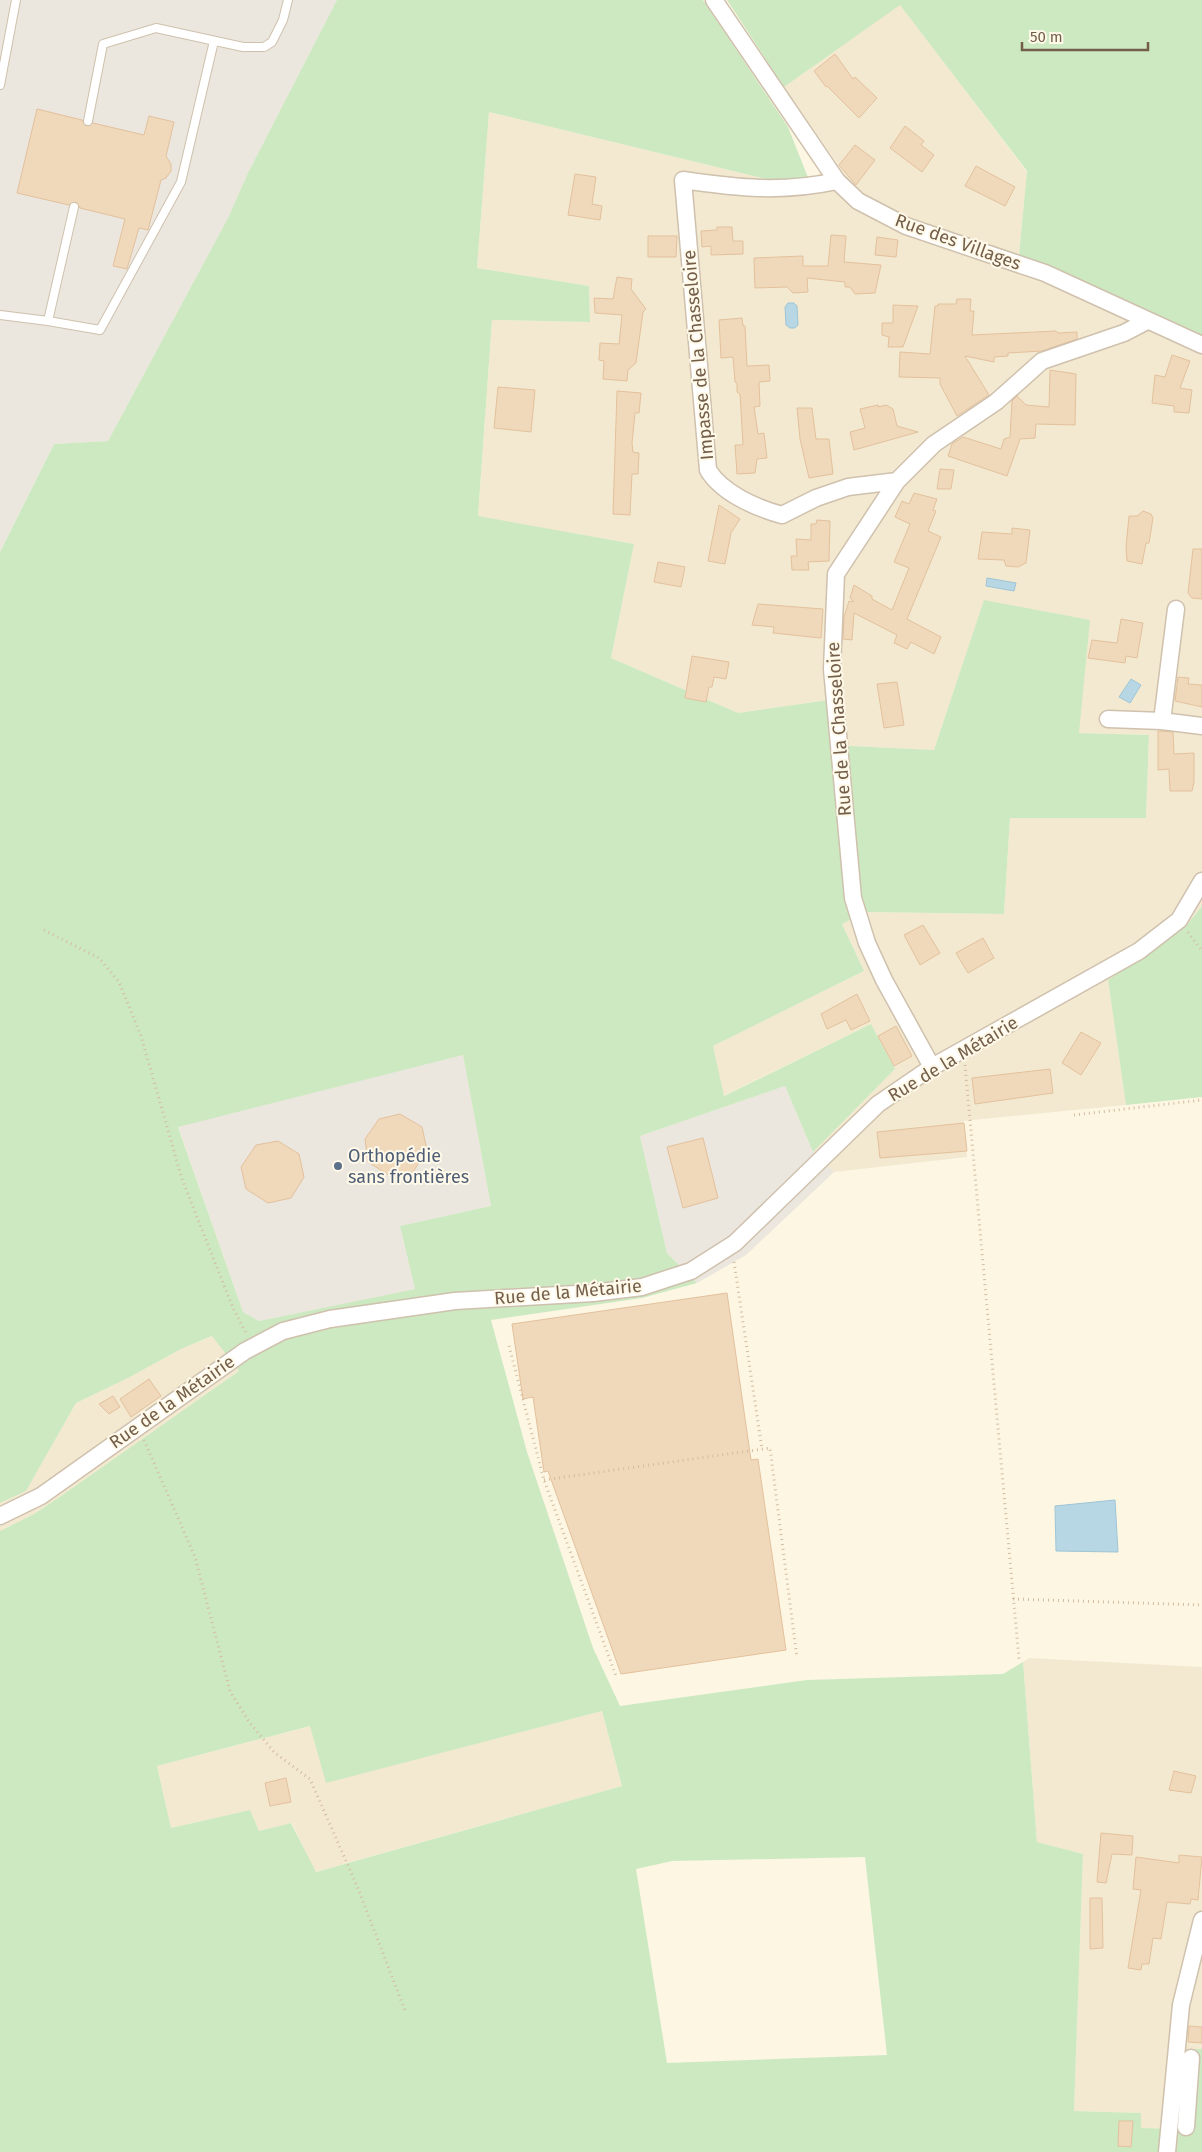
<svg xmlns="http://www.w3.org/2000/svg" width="1202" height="2152" viewBox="0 0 1202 2152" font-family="'Fira Sans',sans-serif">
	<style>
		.residential { fill: #f3e9d1 }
		.industrial { fill: #ebe6de }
		.green { fill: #cce9c2; fill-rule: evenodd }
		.water { fill: #b8d7e5; stroke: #9ec5d6 }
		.building { fill: #f0d8bb; stroke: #e3c19c }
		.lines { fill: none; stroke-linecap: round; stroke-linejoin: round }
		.service-casing { stroke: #cfc1ad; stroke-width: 10 }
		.minor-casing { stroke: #cfc1ad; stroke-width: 19 }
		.path { stroke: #d5bc9e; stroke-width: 3; stroke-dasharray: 1 4; stroke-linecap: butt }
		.service { stroke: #fff; stroke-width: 8 }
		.minor { stroke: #fff; stroke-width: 16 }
		.service-dot { fill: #5c6f8a; stroke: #fff9e9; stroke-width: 2 }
		.labels { text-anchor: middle; stroke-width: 4; stroke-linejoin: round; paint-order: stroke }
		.street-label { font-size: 18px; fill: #735e49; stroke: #fff9e9 }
		.service-label { font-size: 18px; fill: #4e5e75; stroke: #fff9e9; text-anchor: start }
	</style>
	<rect width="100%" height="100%" fill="#fcf6e3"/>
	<path class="residential" d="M900 4 1027 172 1019 255 1202 336V906L1185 927 1108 980 1126 1105 963 1121 967 1157 834 1172 813 1152 895 1069 871 1024 723 1096 713 1046 864 971 842 924 866 912 1004 914 1010 818H1146L1149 735 1078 733 984 601 934 750 833 745 828 700 738 713 611 658 634 544 478 517 492 320 590 322 589 286 477 268 489 112 774 181 809 180 837 163 784 87Z
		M213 1336 239 1371 61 1496 34 1514 0 1531V1503L26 1491 76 1403 128 1378 181 1349Z
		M1029 1658 1202 1667V2049H1187L1183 2129 1140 2128 1141 2113 1074 2111 1083 1854 1037 1842 1023 1662Z
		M602 1711 622 1786 315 1872 292 1823 259 1831 250 1810 171 1828 157 1766 311 1726 326 1782Z"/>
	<path class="industrial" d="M0 0H337L248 173 228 218 108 441 54 444 0 552Z
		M463 1055 491 1206 400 1226 415 1289 259 1321 243 1312 178 1126Z
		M785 1086 813 1152 834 1172 746 1255 697 1283 667 1253 640 1136Z"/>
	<path class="green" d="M337 0H703L788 127 809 180 774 181 489 112 477 268 589 286 590 322 492 320 478 516 634 544 611 658 738 713 828 700 833 745 934 750 984 600 1090 620 1079 733 1149 735 1146 818H1010L1004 914 866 912 842 924 864 971 713 1046 724 1096 871 1024 895 1069 813 1152 785 1086 640 1136 667 1253 697 1283 642 1298 491 1320 527 1452 593 1648 620 1706 807 1680 1003 1674 1023 1662 1037 1842 1083 1854 1074 2111 1141 2113V2128L1183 2129 1187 2049H1202V2152H0V1531L34 1514 61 1496 239 1371 212 1336 181 1349 128 1378 76 1403 26 1491 0 1503V552L54 444 108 441 228 218 248 173ZM463 1055 491 1206 400 1226 415 1289 259 1321 243 1312 178 1127ZM602 1711 622 1786 316 1872 291 1823 259 1831 250 1810 171 1828 157 1766 310 1726 326 1783ZM865 1857 887 2055 667 2063 636 1869 672 1861Z
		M727 0H1202V336L1019 255 1027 171 900 5 784 87Z
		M1202 906V1097L1126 1105 1108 980 1185 927Z"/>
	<path class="water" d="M788 303H794L797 306 798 325 795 328H790L786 325 785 307Z
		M987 578 1016 583 1014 591 986 586Z
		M1131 679 1141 685 1130 703 1119 697Z
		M1115 1500 1118 1552 1056 1551 1055 1506Z"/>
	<path class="building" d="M835 54 853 79 855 77 877 98 859 118 827 86 826 87 814 71Z
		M37 109 82 120 86 126 93 123 144 135 149 116 174 122 166 156 171 164V171L166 178 161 180 148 230 139 228 127 269 113 266 125 219 80 208 76 202 69 205 17 193Z
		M905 126 924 141 921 145 934 155 922 172 890 148Z
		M855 145 875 160 856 185 839 165Z
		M976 166 1015 187 1005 206 965 186Z
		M575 174 596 177 592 204 602 206 600 220 568 215Z
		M717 227H732L733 241H743V254L711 255V246L702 247 701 231 717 230Z
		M831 235 846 236 844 262 881 265 875 293 855 294 850 287H845V282L807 278 808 292 793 293 787 287 755 288 754 258 803 256V266H828Z
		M648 236H677L676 257H648Z
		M877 237 898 240 896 257 875 255Z
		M617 277 632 279 631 289 646 309 643 312 636 363 628 370 627 381 603 379 604 361 599 360 600 343 619 344 622 315 595 313 594 298 613 299Z
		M957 299H971L970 311H974L972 335 1056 331 1058 333 1077 332V339L1042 351 1008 353V356L994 357V362L965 356 989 395 957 416 940 384V378L899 377 900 352 930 354 935 306H938V304H956Z
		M893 305 918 306 903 347H888L889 337 882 335V323H893Z
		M742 318 743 326H745L747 366 769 365 770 381 759 382 760 406 754 407 758 434 764 433 767 458 757 459 755 473 737 474 735 445H743L740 394 737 392V383L735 382 733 357 721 358 719 320Z
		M1172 355 1190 361 1180 388 1192 390 1189 413 1174 412V406L1152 403 1155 375 1165 377Z
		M1050 370 1076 374 1075 425 1036 424 1035 438 1020 439 1007 476 948 456 952 444 963 437 1001 449 1004 439 1010 437 1012 401 1017 396 1026 405 1049 407Z
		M498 387 535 390 531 432 494 428Z
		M617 391 641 393 639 413H635L632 443 633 452 639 453 638 474H632L630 515 613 514Z
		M878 405V407L886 405 893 409 897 426 918 432 854 450 850 432 865 428 860 409Z
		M797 408H812L816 439H829L833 474 809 478 800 439Z
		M940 469 954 470 951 489H937Z
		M914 493 937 499 933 510 936 511 928 531 941 537 907 619 941 637 934 654 911 642 907 649 894 643 897 635 854 613 852 640 843 639 844 617 849 601 854 602 850 598 854 585 872 596V599L892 610 909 568 894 562 910 524 895 517 902 501 909 504Z
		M719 505 740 519 731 533 725 564 708 561Z
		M1143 511 1151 514 1153 518 1149 543H1146L1142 564 1127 561 1126 547 1129 516H1137Z
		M817 520 830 521 829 561 808 562 809 570H792L791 556H797L796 539 811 540V524H816Z
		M1012 528 1030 530 1026 563 1018 567 1006 566 1004 560 978 559 982 532 1012 534Z
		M1193 549H1202V599L1192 598 1188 593Z
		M658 562 685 567 681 587 654 582Z
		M758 604 823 609 821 638 773 633 774 627 752 625Z
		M1121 619 1143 623 1137 658 1126 656 1125 663 1088 658 1092 640 1117 643Z
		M692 656 729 662 726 679 714 677 712 687H709L706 702 685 698Z
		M1178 677 1189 678 1188 684 1202 685V707L1175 701Z
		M897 682 904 725 884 728 877 684Z
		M1158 731 1173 732 1174 754 1194 753V782L1192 791H1170L1169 769 1158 770Z
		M923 925 940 953 920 965 904 935Z
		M983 938 994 958 968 973 956 953Z
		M857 994 870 1021 851 1030 846 1020 827 1029 821 1014Z
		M896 1026 912 1056 894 1066 878 1036Z
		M1081 1032 1101 1043 1081 1075 1062 1063Z
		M1050 1069 1053 1093 975 1104 972 1078Z
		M400 1114 422 1127 427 1150 413 1172 390 1176 368 1162 365 1139 379 1119Z
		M964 1123 967 1151 880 1158 877 1132Z
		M703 1138 718 1198 683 1208 667 1147Z
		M278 1141 299 1154 304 1177 291 1198 268 1203 246 1189 241 1167 256 1145Z
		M727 1293 751 1460 758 1459 786 1650 621 1674 548 1471 544 1472 533 1397 523 1399 512 1324Z
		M149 1379 161 1396 131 1417 120 1399Z
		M113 1396 120 1407 109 1414 99 1404Z
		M1174 1771 1196 1776 1191 1793 1169 1790Z
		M286 1778 291 1802 270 1806 265 1783Z
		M1101 1833 1133 1836 1132 1855 1112 1854 1106 1883 1097 1882Z
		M1179 1855 1202 1857 1198 1900 1191 1899 1190 1904 1167 1902 1161 1939 1153 1938 1149 1964H1142L1141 1970 1128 1968 1141 1890 1133 1889 1136 1857 1179 1863Z
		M1090 1898H1102L1103 1948 1090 1949Z
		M1189 2026 1202 2027V2043L1188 2042Z
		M1119 2121H1133L1131 2147 1118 2146Z"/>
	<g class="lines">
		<g class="service-casing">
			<path id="service" d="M0 85 16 0
				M88 121 103 44 156 28 243 47H264L272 42 283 20 288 0
				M0 315 48 321 74 207
				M48 321 100 330 181 182 214 41"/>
		</g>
		<g class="minor-casing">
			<path id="minor" d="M714 0 837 181 858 201 906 226 1045 273 1202 345
				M837 181C781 193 739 188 683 180L708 470C722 493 756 508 782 515L816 498 848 487 897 481
				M1176 609 1162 721 1202 726
				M1108 719 1162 721
				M932 1067 884 980 867 943 853 898 832 669 836 574 897 481 934 444 996 402 1042 361 1124 333 1147 321
				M0 1516 41 1496 245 1351 283 1331 330 1319 455 1301 593 1293 642 1287 691 1271 735 1243 878 1104 932 1067 1139 951 1179 920 1202 881
				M1186 2127 1191 2058
				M1167 2152 1181 2005 1202 1920"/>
		</g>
		<path class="path" d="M44 930 99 958 119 982 141 1036 182 1179 233 1308 246 1333
			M1188 932 1202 951
			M965 1065 1019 1659
			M1074 1115 1202 1100
			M734 1262 762 1449
			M509 1346 544 1480 616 1676
			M144 1440 195 1557 230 1691 249 1722 274 1752 310 1779 357 1886 406 2013
			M544 1480 770 1448 797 1658
			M1013 1599 1202 1605"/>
		<use href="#service" class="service"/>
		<use href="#minor" class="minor"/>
	</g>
	<circle class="service-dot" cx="338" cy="1166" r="5"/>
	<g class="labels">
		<g class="street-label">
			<text transform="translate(958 242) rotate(20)" y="6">Rue des Villages</text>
			<text transform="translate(698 355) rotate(-95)" y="6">Impasse de la Chasseloire</text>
			<text transform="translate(839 729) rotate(-94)" y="6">Rue de la Chasseloire</text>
			<text transform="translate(953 1059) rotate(-31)" y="6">Rue de la Métairie</text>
			<text transform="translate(568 1292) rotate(-5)" y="6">Rue de la Métairie</text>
			<text transform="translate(172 1402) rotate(-35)" y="6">Rue de la Métairie</text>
		</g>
		<g class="service-label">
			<text x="348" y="1162">Orthopédie<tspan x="348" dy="21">sans frontières</tspan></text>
		</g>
	</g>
	<path d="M1022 42v8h126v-8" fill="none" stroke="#735e49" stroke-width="2.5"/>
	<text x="1030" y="42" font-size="15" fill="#735e49" stroke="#fff9e9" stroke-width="4" paint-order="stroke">50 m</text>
</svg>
